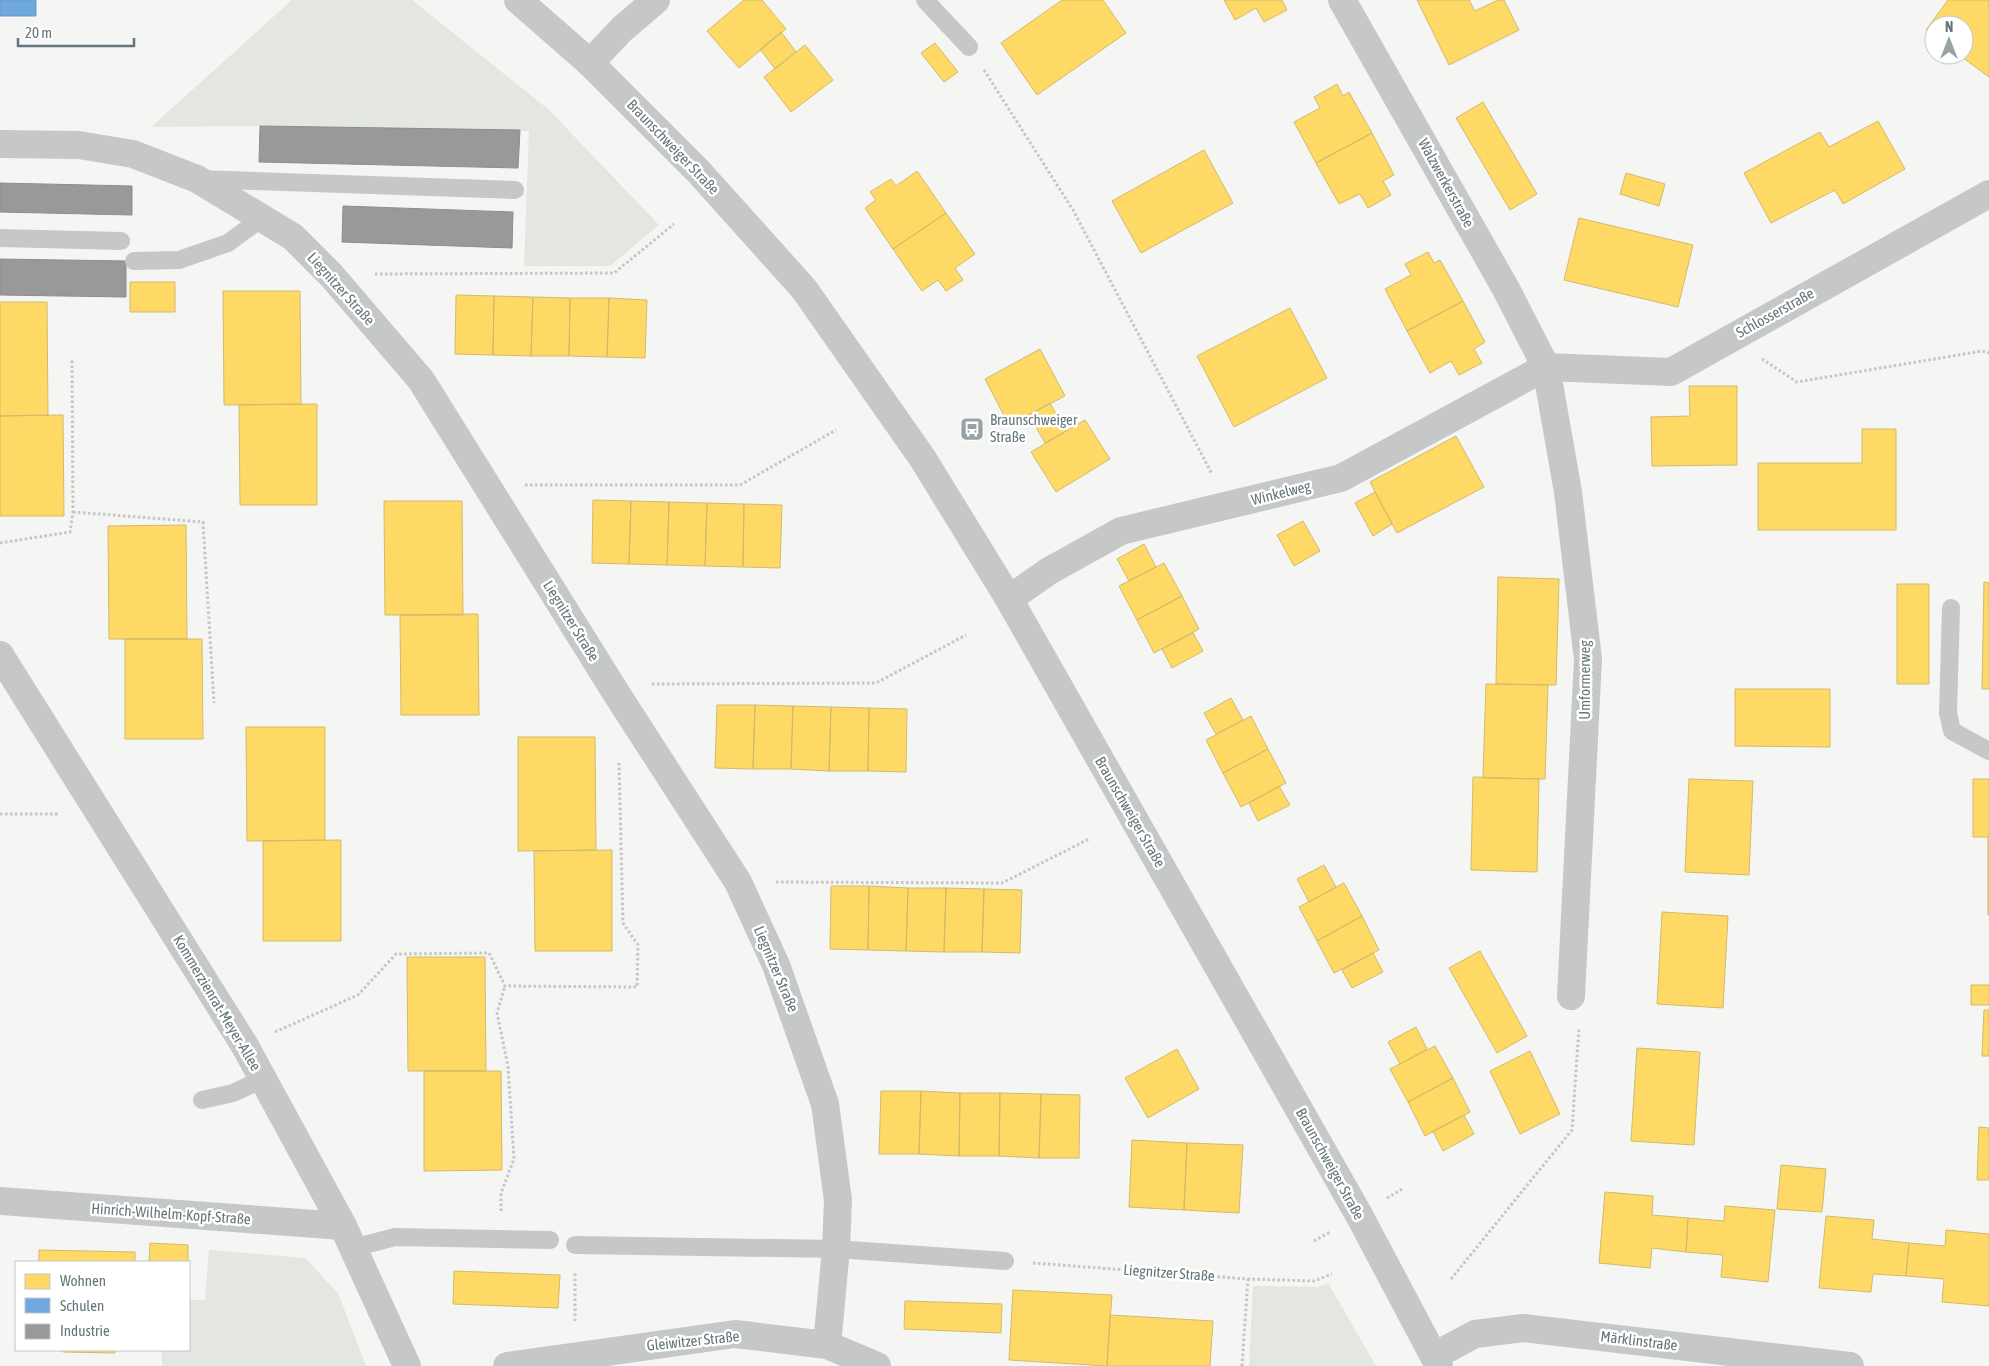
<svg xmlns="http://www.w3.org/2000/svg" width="1989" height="1366" viewBox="0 0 1989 1366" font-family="'Asap Condensed',sans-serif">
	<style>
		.green { fill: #e4e6e2 }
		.homes { fill: #ffd966; stroke: #d0bb6c }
		.schools { fill: #6fa8dc; stroke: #6c99bf }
		.industry { fill: #999; stroke: #898e90 }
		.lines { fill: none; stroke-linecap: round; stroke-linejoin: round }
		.path { stroke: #c4c5c6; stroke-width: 3; stroke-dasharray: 2.5 2.5; stroke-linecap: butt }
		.service { stroke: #c6c8c8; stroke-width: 18 }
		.minor { stroke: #c6c8c8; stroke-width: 28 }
		.tertiary { stroke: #c6c8c8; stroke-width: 28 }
		.labels { text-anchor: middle; stroke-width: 5; stroke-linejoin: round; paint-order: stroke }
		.street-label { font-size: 15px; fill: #64767b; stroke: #fff }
		.poi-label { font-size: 15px; fill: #64767b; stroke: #fff; text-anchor: start }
	</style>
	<rect width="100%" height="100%" fill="#f5f5f4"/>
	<path class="green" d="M292 0H412L549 110 659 225 610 266H524L529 131 260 126 151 127Z
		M209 1250 305 1258 338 1293 366 1366H162V1350H189V1300H205Z
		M1328 1283 1376 1366H1249L1253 1286 1318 1287Z"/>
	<path class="homes" d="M744 0H762L786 29 739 68 707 31Z
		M1062 0H1103L1126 33 1037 95 1001 43Z
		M1224 0H1282L1287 10 1264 22 1256 8 1235 20Z
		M1417 0H1469L1475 11 1498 0H1504L1519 30 1449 65Z
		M1948 0H1989V77L1959 55H1964V25H1934V36L1926 30Z
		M781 32 796 52 775 69 760 49Z
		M935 43 958 72 944 82 921 53Z
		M805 45 833 80 791 112 764 77Z
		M1337 84 1343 96 1349 92 1372 133 1316 163 1294 122 1320 108 1314 97Z
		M1483 102 1537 194 1510 210 1456 118Z
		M1878 121 1905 169 1843 204 1835 190 1771 223 1744 173 1820 132 1829 147Z
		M1372 133 1394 175 1383 181 1391 195 1368 208 1360 194 1339 204 1316 163Z
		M1204 150 1233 203 1141 253 1112 201Z
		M917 171 946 213 893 249 865 208 876 200 870 192 891 179 896 186Z
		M1626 173 1665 184 1659 206 1620 194Z
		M946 213 975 254 955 268 963 280 946 291 938 280 922 291 893 249Z
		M1579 218 1693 245 1678 307 1564 280Z
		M1428 252 1434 263 1440 260 1463 301 1407 331 1385 289 1411 275 1405 264Z
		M130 282H175V312H130Z
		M223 291H300L301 404 224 405Z
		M456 295 494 296 493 355 455 354Z
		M494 296 533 297 531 356 493 355Z
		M533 297 570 298 569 356H531Z
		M570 298H609L607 357 569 356Z
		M609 298 647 300 645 358 607 357Z
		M1463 301 1485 342 1474 349 1482 363 1459 375 1451 361 1430 373 1407 331Z
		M0 302H47L48 415 0 416Z
		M1290 308 1327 378 1234 427 1197 356Z
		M1040 349 1065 396 1009 425 985 379Z
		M1689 386H1737V465L1652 466 1651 417 1690 416Z
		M1050 403 1066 431 1045 443 1029 415Z
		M317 404V505H240L239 405Z
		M63 415 64 516H0V416Z
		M1085 420 1110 459 1056 492 1031 452Z
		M1862 429H1896V530H1758V463H1862Z
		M1456 436 1484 487 1397 533 1370 482Z
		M1375 492 1392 524 1373 536 1355 503Z
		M593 500 631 501 629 564 592 563Z
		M384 501H462L463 615H385Z
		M631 501 669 502 667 565 629 564Z
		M669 502 707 503 705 566 667 565Z
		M707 503 744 504 743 567 705 566Z
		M744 504 782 505 780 568 743 567Z
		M1303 521 1320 551 1294 566 1277 535Z
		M186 525 187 639H109L108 526Z
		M1144 544 1156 567 1129 581 1117 559Z
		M1164 563 1182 596 1137 620 1119 586Z
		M1498 577 1559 579 1556 685 1496 684Z
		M1984 582 1989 583V689H1982Z
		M1897 584H1929V684H1897Z
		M1182 596 1199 629 1154 653 1137 620Z
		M478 614 479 715H401L400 615Z
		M1193 633 1203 651 1172 668 1162 649Z
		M125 639H202L203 739H125Z
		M1486 684 1548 685 1545 779 1483 778Z
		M1735 689H1830V747L1735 746Z
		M1231 698 1243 720 1216 734 1204 713Z
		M717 705H755L753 769 715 768Z
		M755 705 793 706 791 769H753Z
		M793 706 831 707 829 771 791 769Z
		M831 707 869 708 868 771H829Z
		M869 708 907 709 906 772 868 771Z
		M1251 716 1268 749 1223 773 1206 740Z
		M246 727H325V840L247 841Z
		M518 737H595L596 850 518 851Z
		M1268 749 1286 783 1241 807 1223 773Z
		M1473 777 1539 779 1537 872 1471 870Z
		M1689 779 1753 781 1749 875 1685 872Z
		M1973 779H1989V837H1973Z
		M1279 786 1290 805 1258 821 1249 803Z
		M1988 837H1989V915H1988Z
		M341 840V941H263V841Z
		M612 850V951H535L534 851Z
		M1324 865 1336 887 1309 902 1297 879Z
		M1344 883 1362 916 1317 941 1299 907Z
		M831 886H869L868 950 830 949Z
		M869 886 908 888 906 951 868 950Z
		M908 888H946L944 952 906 951Z
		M946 888 984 889 982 952H944Z
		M984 889 1022 890 1020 953 982 952Z
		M1662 912 1728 916 1723 1008 1657 1004Z
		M1362 916 1379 950 1334 973 1317 941Z
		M1480 951 1527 1036 1497 1053 1449 968Z
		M1373 953 1383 972 1352 988 1342 970Z
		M407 957H485L486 1071H408Z
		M1971 985H1989V1005H1971Z
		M1984 1010H1989V1056H1982Z
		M1416 1027 1427 1049 1400 1064 1388 1042Z
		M1435 1046 1453 1078 1408 1102 1390 1069Z
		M1637 1048 1700 1052 1694 1145 1631 1141Z
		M1177 1049 1199 1089 1148 1118 1125 1078Z
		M1530 1051 1560 1114 1520 1134 1490 1071Z
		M424 1071H501L502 1170 424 1171Z
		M1453 1078 1470 1112 1425 1136 1408 1102Z
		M881 1091H921L919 1154H879Z
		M921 1091 960 1093 959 1156 919 1154Z
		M960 1093H1000L999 1156H959Z
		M1000 1093 1041 1094 1039 1158 999 1156Z
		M1041 1094 1080 1095 1079 1158H1039Z
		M1464 1115 1474 1134 1443 1151 1433 1131Z
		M1979 1127 1989 1128V1180H1977Z
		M1132 1140 1187 1143 1184 1210 1129 1207Z
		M1187 1143 1243 1145 1239 1213 1184 1210Z
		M1781 1165 1826 1169 1822 1212 1777 1209Z
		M1605 1192 1653 1196 1652 1215 1688 1218 1686 1252 1652 1248 1650 1268 1599 1263Z
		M1725 1206 1775 1210 1768 1282 1721 1277 1723 1255 1686 1252 1688 1218 1724 1221Z
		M1826 1216 1874 1220 1872 1239 1909 1243 1906 1276 1873 1274 1871 1292 1819 1288Z
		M1946 1230 1989 1234V1306L1942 1302 1944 1279 1906 1276 1909 1243 1945 1246Z
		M150 1243 188 1245V1262H149Z
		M39 1250 135 1252V1262H39Z
		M454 1271 560 1275 558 1308 453 1304Z
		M1013 1290 1112 1295 1107 1366 1009 1360Z
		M905 1301 1002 1304 1001 1333 904 1329Z
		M1110 1315 1213 1321 1210 1366H1107Z
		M63 1350H115V1353L63 1352Z"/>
	<path class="schools" d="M0 0H36V16H0Z"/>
	<path class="industry" d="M260 126 520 130 518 168 259 162Z
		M0 183 132 186V215L0 212Z
		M343 206 513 212 512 248 342 242Z
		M0 259 126 261V297L0 295Z"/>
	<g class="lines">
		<path class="path" d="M984 70 1073 210 1212 474
			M375 274 614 273 674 224
			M1762 359 1797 382 1982 351 1989 353
			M525 485H740L836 430
			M73 512 203 522 214 703
			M0 543 70 532 73 512 72 359
			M652 684 876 683 966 635
			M0 814H59
			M776 882 1002 883 1089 839
			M275 1032 358 995 396 954 489 953 505 986 637 987 638 945 623 923 619 763
			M1387 1198 1404 1188
			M501 1211V1193L514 1159 508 1066 497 1013 505 986
			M1314 1241 1330 1232
			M1033 1263 1248 1279 1314 1281 1332 1274
			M1451 1279 1572 1130 1579 1028
			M575 1321V1273
			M1242 1366 1248 1279"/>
		<path class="service" d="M925 0 969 47
			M200 179 515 190
			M0 238 121 241
			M134 261 179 260 228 243 262 218
			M1951 608 1948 713 1952 731 1989 751
			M202 1100 233 1093 263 1079
			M575 1245 836 1249 1005 1261
			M353 1248 395 1237 550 1240"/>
		<path class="minor" d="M1342 0 1506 289 1546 367 1568 492 1588 659 1571 996
			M590 63 622 29 656 0
			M0 144 79 145 133 154 197 179 293 237 331 275 421 380 618 696 738 882 776 965 825 1104 838 1200 836 1249 827 1345
			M1546 367 1671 372 1989 194
			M1009 599 1049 571 1121 531 1341 478 1546 367
			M0 655 245 1046 343 1226 407 1366
			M0 1201 343 1226
			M1434 1356 1475 1334 1523 1328 1850 1366
			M507 1366 735 1334 827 1345 877 1366"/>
		<path class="tertiary" d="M518 0 590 63 698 171 804 289 923 459 1009 599 1359 1215 1439 1366"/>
	</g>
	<defs>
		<g id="bus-square" transform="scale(1.25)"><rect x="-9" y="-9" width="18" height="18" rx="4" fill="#97a2a5" stroke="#fff"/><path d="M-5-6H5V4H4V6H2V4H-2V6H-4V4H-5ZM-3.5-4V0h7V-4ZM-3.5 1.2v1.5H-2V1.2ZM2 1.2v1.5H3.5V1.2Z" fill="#fff"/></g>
	</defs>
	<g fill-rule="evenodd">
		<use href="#bus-square" x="972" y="429"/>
	</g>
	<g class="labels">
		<g class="street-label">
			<text transform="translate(673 147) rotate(46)" y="5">Braunschweiger Straße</text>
			<text transform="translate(1446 183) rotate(61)" y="5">Walzwerkerstraße</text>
			<text transform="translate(341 289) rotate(48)" y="5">Liegnitzer Straße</text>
			<text transform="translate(1775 313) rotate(-29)" y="5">Schlosserstraße</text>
			<text transform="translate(1281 493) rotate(-14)" y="5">Winkelweg</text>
			<text transform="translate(571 621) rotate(58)" y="5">Liegnitzer Straße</text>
			<text transform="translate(1585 680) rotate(-90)" y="5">Umformerweg</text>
			<text transform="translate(1130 812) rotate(60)" y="5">Braunschweiger Straße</text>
			<text transform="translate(776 969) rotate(67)" y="5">Liegnitzer Straße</text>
			<text transform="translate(217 1003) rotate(59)" y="5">Kommerzienrat-Meyer-Allee</text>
			<text transform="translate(1330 1164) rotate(61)" y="5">Braunschweiger Straße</text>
			<text transform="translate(171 1214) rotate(4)" y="5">Hinrich-Wilhelm-Kopf-Straße</text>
			<text transform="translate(1169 1273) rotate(4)" y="5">Liegnitzer Straße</text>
			<text transform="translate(693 1341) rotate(-6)" y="5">Gleiwitzer Straße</text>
			<text transform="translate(1639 1341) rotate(7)" y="5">Märklinstraße</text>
		</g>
		<g class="poi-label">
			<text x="990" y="425">Braunschweiger<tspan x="990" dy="17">Straße</tspan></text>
		</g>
	</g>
	<rect x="15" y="1261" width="175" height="90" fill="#ffffff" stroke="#c1c8ca"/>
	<rect x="25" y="1274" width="25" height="15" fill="#ffd966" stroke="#c1c8ca"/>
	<text x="60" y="1286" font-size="15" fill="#64767b">Wohnen</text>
	<rect x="25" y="1298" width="25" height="15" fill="#6fa8dc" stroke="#c1c8ca"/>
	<text x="60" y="1311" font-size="15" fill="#64767b">Schulen</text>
	<rect x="25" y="1324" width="25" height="15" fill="#999999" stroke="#c1c8ca"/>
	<text x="60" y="1336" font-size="15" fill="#64767b">Industrie</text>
	<g transform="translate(1949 40)"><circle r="24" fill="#ffffff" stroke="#c1c8ca"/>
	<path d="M0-4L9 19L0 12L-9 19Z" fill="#97a2a5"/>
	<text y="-8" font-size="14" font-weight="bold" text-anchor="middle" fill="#64767b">N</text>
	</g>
	<path d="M18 38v8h116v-8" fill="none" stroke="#64767b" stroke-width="2.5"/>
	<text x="25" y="38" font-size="15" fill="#64767b" stroke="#ffffff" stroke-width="4" paint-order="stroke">20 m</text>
</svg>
